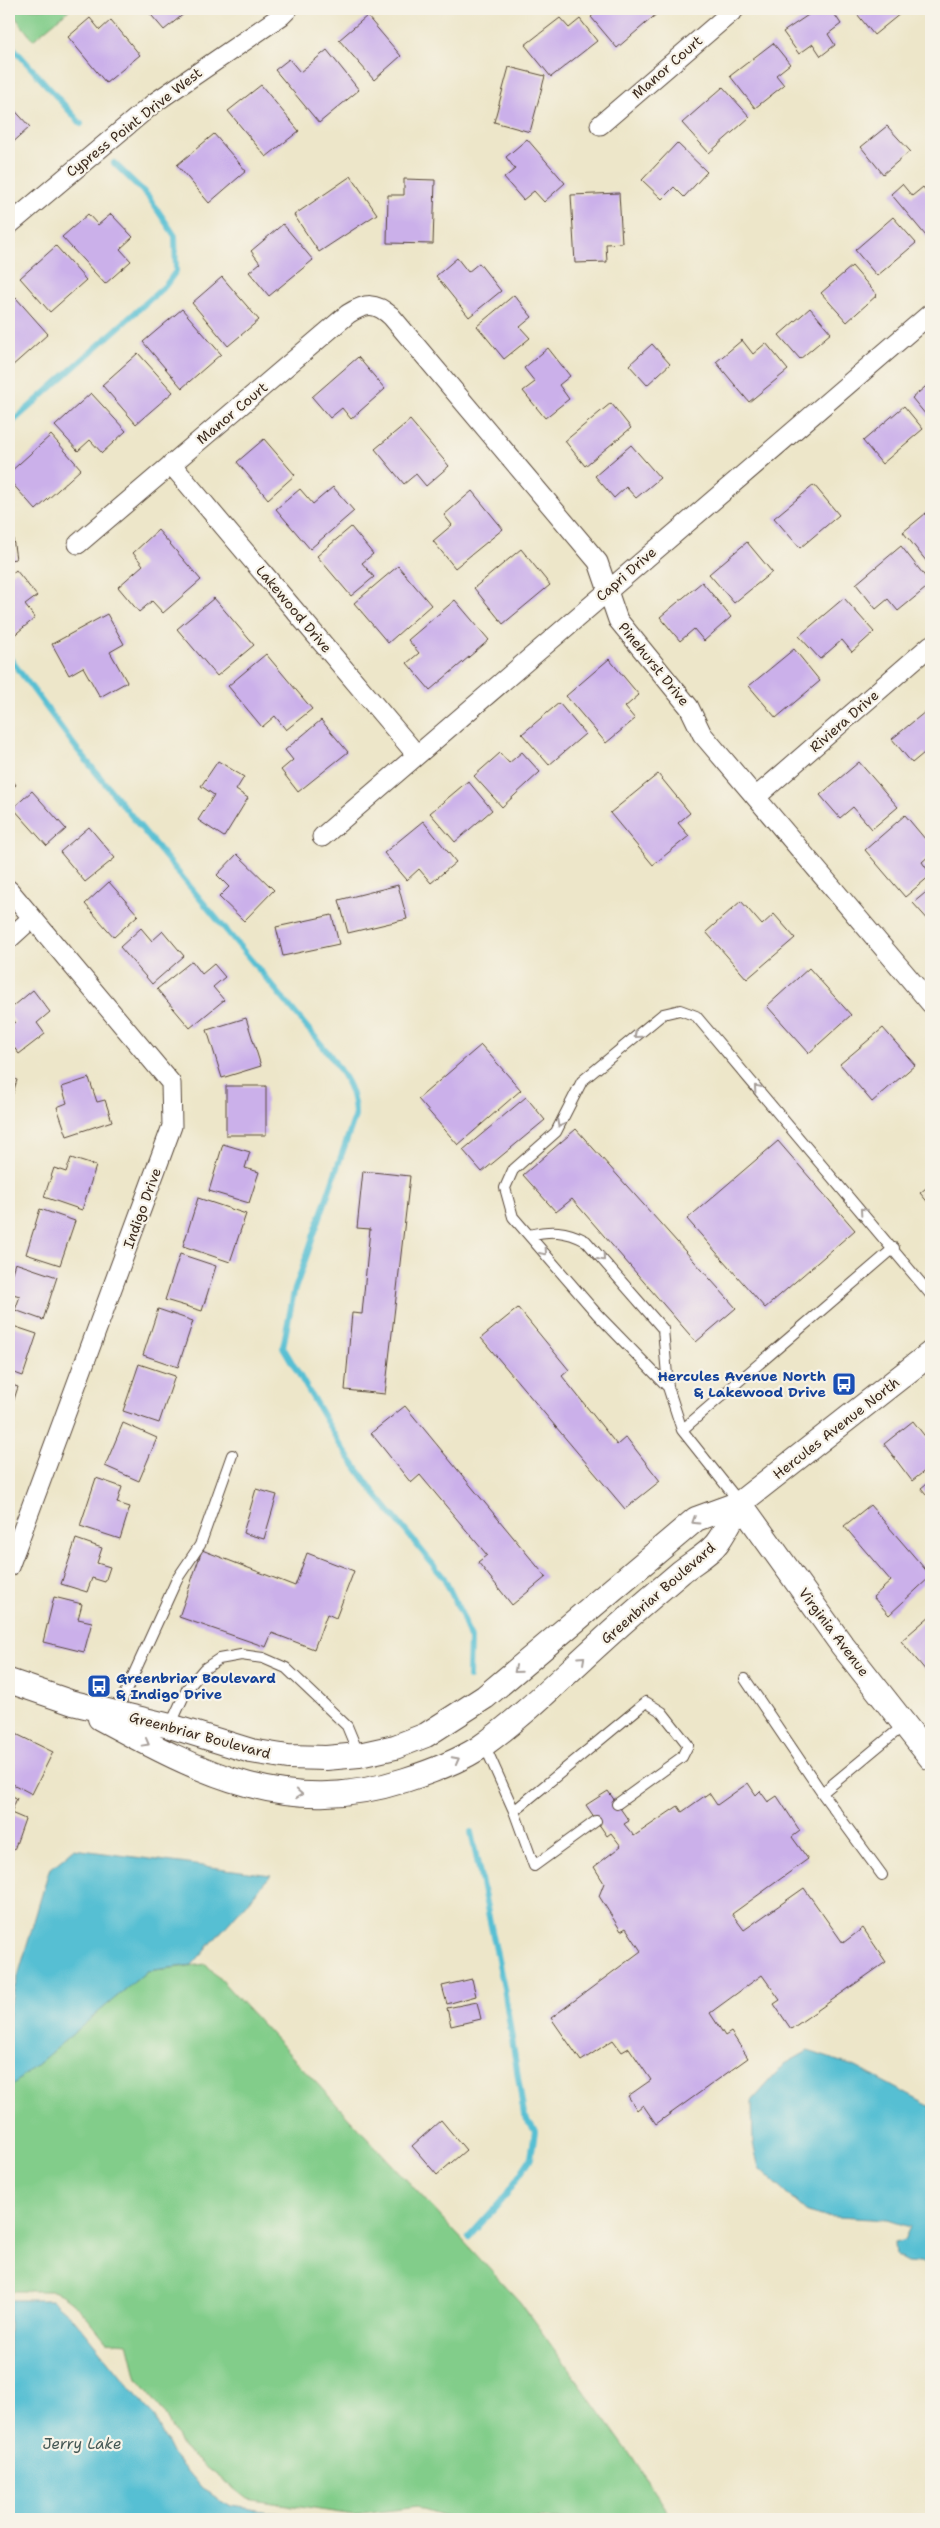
<svg xmlns="http://www.w3.org/2000/svg" width="940" height="2528" viewBox="0 0 940 2528" font-family="'Shantell Sans',sans-serif">
	<style>
		.green { fill: #82cd8a; stroke: #5e7c54 }
		.water { fill: #56bfd3; stroke: #487478 }
		.lines { fill: none; stroke-linecap: round; stroke-linejoin: round }
		.stream { stroke: #56bfd3; stroke-width: 6 }
		.building { fill: #cbb0ea }
		.service-casing { stroke: #564638; stroke-width: 12 }
		.minor-casing { stroke: #564638; stroke-width: 21 }
		.tertiary-casing { stroke: #564638; stroke-width: 26 }
		.service { stroke: #fff; stroke-width: 10 }
		.minor { stroke: #fff; stroke-width: 19 }
		.tertiary { stroke: #fff; stroke-width: 24 }
		.oneway { stroke: #a79f9a }
		.labels { text-anchor: middle; stroke-width: 4.5; stroke-linejoin: round; paint-order: stroke }
		.street-label { font-size: 14px; fill: #3b2a1e; stroke: #f7f3e8 }
		.transit-label { font-size: 14px; font-weight: bold; fill: #164399; stroke: #f7f3e8; text-anchor: end }
		.water-label { font-size: 15px; font-style: italic; fill: #435754; stroke: #f7f3e8 }
	</style>
	<rect width="100%" height="100%" fill="#f7f3e8"/>
	<filter id="ink" filterUnits="userSpaceOnUse"><feTurbulence type="fractalNoise" baseFrequency=".02" numOctaves="2"/><feDisplacementMap in="SourceGraphic" scale="10" xChannelSelector="R" yChannelSelector="G"/><feConvolveMatrix kernelMatrix="1 2 1 2 8 2 1 2 1" color-interpolation-filters="sRGB"/></filter>
	<filter id="wash" filterUnits="userSpaceOnUse"><feTurbulence type="fractalNoise" baseFrequency=".0096" numOctaves="4" result="noise"/><feDisplacementMap in="SourceGraphic" scale="20" xChannelSelector="R" yChannelSelector="G"/><feGaussianBlur stdDeviation="1.12" result="paint"/><feColorMatrix in="noise" values="0 0 0 0 0 0 0 0 0 0 0 0 0 0 0 0 0 1.4 0 .05"/><feComposite in="paint" operator="in"/></filter>
	<g filter="url(#wash)">
		<rect width="100%" height="100%" fill="#ede6c9"/>
		<path class="green" d="M9 9H70L33 40Z
			M206 1964 520 2302 627 2450 673 2519H456L417 2507 354 2515 247 2499 182 2448 163 2411 137 2379 128 2343 106 2341C91 2323 75 2299 53 2291H9V2088L147 1971Z"/>
		<path class="water" d="M74 1849 271 1875 192 1965 147 1971 9 2088V2007L49 1870Z
			M808 2051 856 2067 931 2107V2264L907 2262 896 2256 895 2243 904 2240 910 2227 888 2220 822 2216 807 2212 759 2168 753 2144 752 2101 785 2064Z
			M13 2300H52L74 2319 154 2417 173 2455 202 2489 231 2506 317 2519H9V2301Z"/>
		<g class="lines">
			<path class="stream" d="M9 43 81 124
				M9 425 166 285 176 271 175 236 148 196 114 163
				M9 657 77 749 152 841 330 1055C344 1076 355 1090 355 1116L294 1292 283 1347 339 1443 373 1491 444 1578 462 1615 470 1638 469 1677
				M469 2237 504 2198 531 2158 535 2131 524 2115 504 1988 471 1832"/>
		</g>
		<g id="blocks">
			<path class="building" d="M146 9H190L164 30Z
				M600 9H657L659 12 617 48 591 17Z
				M817 9H831L841 24 828 34 835 45 821 56 813 44 799 54 783 32Z
				M853 9H906L874 35Z
				M367 16 401 56 374 80 339 40Z
				M90 18 100 30 111 20 140 55 106 83 68 37Z
				M560 18 569 28 580 19 597 41 551 77 525 45Z
				M773 43 790 64 776 75 784 85 755 108 730 76Z
				M327 50 359 90 319 123 275 70 289 59 300 72Z
				M509 67 545 76 530 132 494 122Z
				M261 85 299 131 266 157 228 111Z
				M723 87 750 117 709 153 682 123Z
				M9 104 30 127 9 146Z
				M887 126 910 151 883 174 861 147Z
				M214 134 246 171 209 203 177 165Z
				M527 139 565 183 544 202 534 191 523 200 504 178 515 169 506 157Z
				M677 143 707 172 684 197 674 187 662 199 642 180Z
				M9 157 14 162 9 167Z
				M351 176 377 214 319 252 294 215Z
				M404 179 435 180 433 244 387 243 388 195H404Z
				M902 184 912 196 923 187 931 197V242L891 194Z
				M619 193 622 243 606 244 607 262 575 263 571 195Z
				M88 214 98 225 111 214 133 237 120 249 131 261 105 284 62 237Z
				M893 217 916 243 877 276 855 250Z
				M283 224 313 260 269 296 249 272 260 263 251 251Z
				M56 246 86 280 50 312 20 278Z
				M457 258 468 272 479 263 501 291 469 317 436 276Z
				M852 266 877 295 847 322 821 293Z
				M222 277 259 320 228 346 192 303Z
				M514 295 532 317 520 327 530 338 504 359 477 326Z
				M16 298 48 334 11 367 9 364V304Z
				M810 308 831 333 800 359 779 335Z
				M182 309 221 354 182 388 143 342Z
				M742 340 753 354 766 343 788 370 749 402 716 362Z
				M652 344 670 364 647 385 629 365Z
				M548 348 570 376 559 385 569 399 545 418 523 391 535 382 524 368Z
				M138 353 173 392 136 424 102 385Z
				M358 357 385 389 351 419 342 408 330 418 312 397Z
				M931 382V421L912 398Z
				M91 393 126 431 102 453 90 440 78 451 55 426Z
				M611 403 631 428 585 466 565 441Z
				M904 406 923 429 882 464 863 441Z
				M410 420 449 466 426 486 416 474 404 484 375 449Z
				M51 435 81 469 36 510 9 480V473Z
				M264 439 295 475 268 499 237 462Z
				M631 445 660 478 636 498 626 487 614 498 595 476Z
				M814 485 839 515 800 548 774 518Z
				M333 487 354 511 310 549 276 509 300 489 313 504Z
				M472 491 503 529 455 568 433 541 452 525 444 515Z
				M931 509V567L903 532Z
				M9 511 16 559 9 560Z
				M351 527 373 554 362 563 374 577 351 596 317 556Z
				M158 530 201 580 163 613 152 601 139 612 118 587 143 565 133 553Z
				M747 542 772 572 734 603 709 574Z
				M901 546 931 584 898 611 888 599 876 609 856 584Z
				M521 549 550 585 503 624 474 588Z
				M398 566 431 605 388 643 354 603Z
				M16 570 37 596 25 605 35 618 12 637 9 633V576Z
				M702 582 731 617 704 641 694 629 680 641 660 617Z
				M214 598 254 645 217 676 177 629Z
				M844 598 874 632 852 652 842 640 820 659 799 636Z
				M455 600 489 640 430 690 407 663 419 653 408 640Z
				M107 614 124 644 110 652 127 682 100 697 83 667 69 675 52 644Z
				M794 649 820 681 776 718 749 686Z
				M266 654 312 709 286 730 275 716 262 727 228 686Z
				M609 659 639 695 625 707 635 719 606 743 566 696Z
				M559 703 585 734 549 765 522 734Z
				M931 707V761L924 753 912 763 892 739Z
				M321 720 348 752 298 792 281 770 293 760 285 750Z
				M522 752 540 772 502 807 474 776 500 753 509 763Z
				M218 761 244 777 236 790 248 798 224 837 198 820 214 795 201 786Z
				M859 762 898 807 872 829 853 807 840 818 820 795Z
				M658 774 690 813 678 823 689 836 653 865 610 813Z
				M9 775 16 785 9 791Z
				M468 781 492 810 455 842 430 813Z
				M32 791 66 829 47 846 13 808Z
				M905 815 931 846V854L922 862 931 875 905 897 865 850Z
				M423 821 456 862 431 883 419 869 407 880 384 853Z
				M89 827 115 858 85 882 60 852Z
				M237 854 274 890 244 921 219 897 229 887 217 875Z
				M109 882 138 915 114 937 85 904Z
				M398 885 407 919 348 933 339 900Z
				M931 888V923L913 903Z
				M741 901 762 925 774 914 795 938 747 979 706 932Z
				M332 915 339 944 283 956 276 927Z
				M141 928 152 941 163 931 184 956 152 984 120 947Z
				M192 961 202 974 214 964 225 977 213 987 224 1000 190 1028 157 989Z
				M809 968 851 1015 809 1053 767 1006Z
				M33 990 50 1012 37 1023 45 1034 19 1054 9 1041V1027L15 1022 9 1014V1010Z
				M246 1018 261 1066 222 1078 207 1030Z
				M883 1028 915 1065 872 1102 840 1064Z
				M481 1045 521 1090 458 1145 418 1099Z
				M9 1077 17 1080 12 1096 9 1095Z
				M89 1078 97 1102 105 1100 112 1121 67 1136 57 1107 67 1103 62 1087Z
				M226 1086H266V1135H226Z
				M526 1097 545 1120 482 1172 463 1150Z
				M576 1129 736 1308 696 1342 572 1199 556 1212 523 1175Z
				M778 1141 855 1230 765 1308 687 1219Z
				M223 1144 250 1152 245 1168 259 1172 249 1203 209 1191Z
				M71 1158 96 1166 82 1210 44 1197 54 1168 66 1172Z
				M363 1171 410 1176 385 1394 345 1390 352 1313 362 1314 370 1229 357 1228Z
				M931 1184V1206L920 1193Z
				M198 1198 246 1214 230 1262 183 1246Z
				M40 1209 75 1221 60 1265 26 1254Z
				M180 1254 216 1266 202 1311 165 1300Z
				M15 1263 57 1277 43 1320 15 1310 20 1296 9 1293V1282Z
				M518 1308 569 1370 562 1376 617 1445 626 1437 660 1481 625 1509 481 1338Z
				M158 1309 193 1321 178 1367 143 1355Z
				M10 1325 37 1334 23 1376 9 1371Z
				M139 1364 175 1376 159 1423 123 1411Z
				M9 1384 18 1387 9 1415Z
				M405 1406 546 1577 512 1605 478 1562 487 1555 420 1475 411 1483 371 1433Z
				M913 1421 931 1444V1466L912 1481 884 1444Z
				M123 1423 157 1438 139 1481 105 1466Z
				M96 1478 122 1487 117 1503 130 1507 120 1539 80 1526Z
				M931 1480V1500L921 1488Z
				M256 1489 277 1495 264 1539 243 1533Z
				M870 1505 931 1576 889 1615 873 1597 891 1581 844 1526Z
				M76 1539 102 1548 97 1563 110 1567 105 1582 92 1578 87 1592 61 1584Z
				M202 1550 295 1586 307 1553 354 1571 336 1618 327 1614 314 1649 272 1633 266 1647 179 1617Z
				M54 1597 82 1604 78 1619 92 1622 84 1652 43 1642Z
				M931 1615V1669L927 1672 901 1641Z
				M10 1731 53 1752 32 1794 9 1782Z
				M748 1783 756 1795 760 1791 768 1802 777 1796 800 1831 792 1837 808 1859 732 1914 744 1930 804 1888 843 1943 863 1928 886 1962 791 2029 774 2004 780 2000 762 1975 710 2013 725 2036 731 2032 748 2058 656 2124 643 2105 637 2110 628 2096 651 2080 629 2048 622 2052 613 2040 581 2061 551 2018 641 1951 626 1928 621 1931 599 1896 604 1883 594 1867 621 1846 611 1833 607 1836 586 1805 608 1791 629 1821 624 1824 634 1836 678 1806 682 1812 709 1793 717 1805Z
				M9 1795 17 1798 11 1813 25 1819 14 1850 9 1848Z
				M472 1979 476 1996 447 2004 442 1986Z
				M477 2002 481 2019 451 2026 447 2008Z
				M441 2120 466 2150 437 2175 412 2146Z"/>
		</g>
	</g>
	<g filter="url(#ink)">
		<use href="#blocks" fill-opacity="0" stroke="#564638" stroke-width="1"/>
		<g class="lines">
			<g class="service-casing">
				<path id="service" d="M529 1235C551 1230 565 1230 586 1241L663 1329 668 1387
					M682 1430 668 1387 597 1314 513 1217 505 1188 513 1170 556 1132 582 1081 663 1014 680 1010 696 1016 931 1295
					M740 1503 682 1430 894 1248
					M745 1679 822 1793 904 1725
					M116 1713 177 1579 200 1545 232 1455
					M170 1726 187 1689 204 1669 219 1659 241 1655 263 1658 286 1668 347 1726 359 1755
					M484 1744 514 1811 646 1702 662 1712 688 1745 682 1757 617 1804
					M822 1793 882 1875
					M514 1811 534 1866 596 1821"/>
			</g>
			<g class="minor-casing">
				<path id="minor" d="M600 125 735 9
					M9 225 154 103 281 16 288 9
					M171 464 416 754
					M78 544 348 314C366 303 375 302 391 316L598 562 618 620 689 707 702 734 931 1004
					M756 797 931 645
					M322 837 931 313
					M9 890 171 1083 172 1126 9 1567
					M9 939 32 918"/>
			</g>
			<g class="tertiary-casing">
				<path id="tertiary" d="M740 1503 842 1645 931 1758
					M9 1681 73 1703 170 1726 251 1751 288 1757 326 1758 359 1755 395 1747 426 1735 485 1697 696 1519 740 1503 931 1353
					M100 1718C203 1774 287 1818 405 1780 430 1772 457 1762 479 1748 523 1717 561 1678 601 1642 627 1618 654 1595 681 1572 692 1563 709 1554 717 1543 726 1531 733 1516 740 1503"/>
			</g>
			<use href="#service" class="service"/>
			<use href="#minor" class="minor"/>
			<use href="#tertiary" class="tertiary"/>
		</g>
		<defs><path id="oneway-chevron" d="M-2-3.5L2.5 0L-2 3.5" fill="none" stroke-width="1.6" stroke-linecap="round" stroke-linejoin="round" transform="scale(1.25)"/></defs>
		<g class="oneway">
			<use href="#oneway-chevron" transform="translate(637 1035) rotate(140)"/>
			<use href="#oneway-chevron" transform="translate(757 1088) rotate(-131)"/>
			<use href="#oneway-chevron" transform="translate(560 1124) rotate(118)"/>
			<use href="#oneway-chevron" transform="translate(863 1211) rotate(-131)"/>
			<use href="#oneway-chevron" transform="translate(544 1252) rotate(49)"/>
			<use href="#oneway-chevron" transform="translate(602 1258) rotate(49)"/>
			<use href="#oneway-chevron" transform="translate(695 1521) rotate(148)"/>
			<use href="#oneway-chevron" transform="translate(582 1659) rotate(-42)"/>
			<use href="#oneway-chevron" transform="translate(517 1670) rotate(140)"/>
			<use href="#oneway-chevron" transform="translate(146 1743) rotate(29)"/>
			<use href="#oneway-chevron" transform="translate(456 1760) rotate(-28)"/>
			<use href="#oneway-chevron" transform="translate(299 1794) rotate(4)"/>
		</g>
	</g>
	<defs>
		<g id="bus-square" transform="scale(1.25)"><rect x="-9" y="-9" width="18" height="18" rx="4" fill="#1a4fb4" stroke="#f7f3e8"/><path d="M-5-6H5V4H4V6H2V4H-2V6H-4V4H-5ZM-3.5-4V0h7V-4ZM-3.5 1.2v1.5H-2V1.2ZM2 1.2v1.5H3.5V1.2Z" fill="#fff"/></g>
	</defs>
	<g fill-rule="evenodd">
		<use href="#bus-square" x="844" y="1384"/>
		<use href="#bus-square" x="99" y="1686"/>
	</g>
	<g class="labels">
		<g class="street-label">
			<text transform="translate(667 67) rotate(-41)" y="5">Manor Court</text>
			<text transform="translate(134 122) rotate(-38)" y="5">Cypress Point Drive West</text>
			<text transform="translate(232 413) rotate(-40)" y="5">Manor Court</text>
			<text transform="translate(626 574) rotate(-41)" y="5">Capri Drive</text>
			<text transform="translate(294 609) rotate(50)" y="5">Lakewood Drive</text>
			<text transform="translate(654 664) rotate(51)" y="5">Pinehurst Drive</text>
			<text transform="translate(844 721) rotate(-41)" y="5">Riviera Drive</text>
			<text transform="translate(142 1208) rotate(-70)" y="5">Indigo Drive</text>
			<text transform="translate(836 1428) rotate(-38)" y="5">Hercules Avenue North</text>
			<text transform="translate(658 1593) rotate(-41)" y="5">Greenbriar Boulevard</text>
			<text transform="translate(834 1632) rotate(53)" y="5">Virginia Avenue</text>
			<text transform="translate(200 1735) rotate(15)" y="5">Greenbriar Boulevard</text>
		</g>
		<g class="transit-label">
			<text x="826" y="1381">Hercules Avenue North<tspan x="826" dy="16">&amp; Lakewood Drive</tspan></text>
			<text x="116" y="1683" text-anchor="start">Greenbriar Boulevard<tspan x="116" dy="16">&amp; Indigo Drive</tspan></text>
		</g>
		<g class="water-label">
			<text x="82" y="2449">Jerry Lake</text>
		</g>
	</g>
	<rect width="940" height="2528" fill="none" stroke="#f7f3e8" stroke-width="30"/>
</svg>
